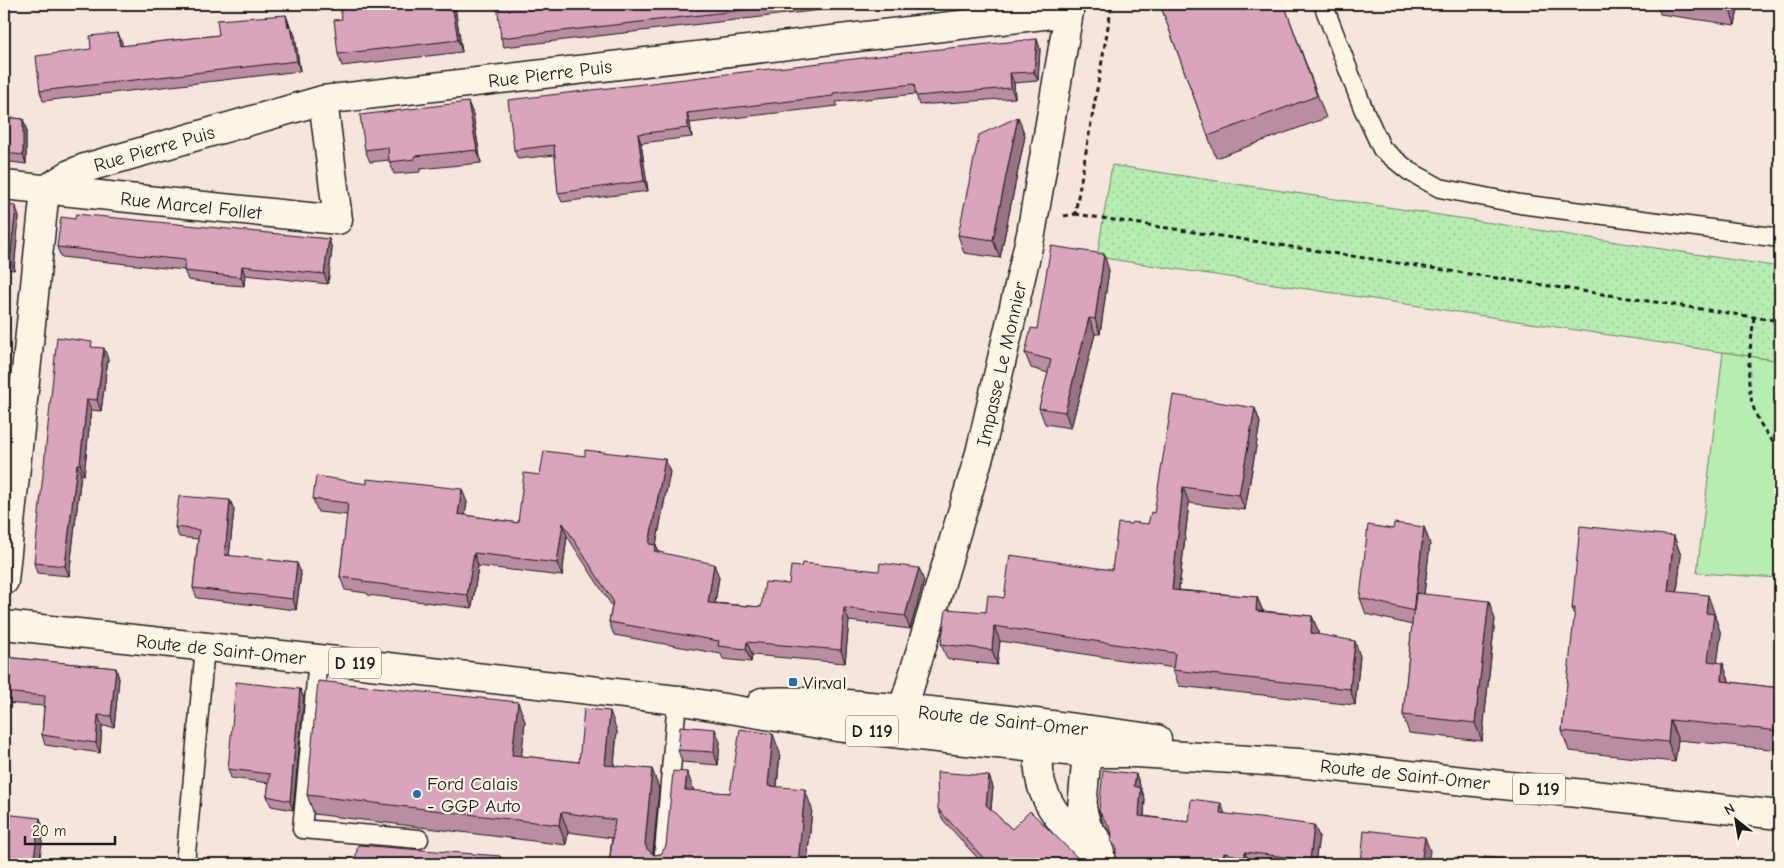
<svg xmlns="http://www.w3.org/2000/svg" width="1784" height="868" font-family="'Comic Neue',sans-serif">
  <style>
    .grass { fill: url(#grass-dots); stroke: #698466 }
    .park { fill: #b6edb0; stroke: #698466 }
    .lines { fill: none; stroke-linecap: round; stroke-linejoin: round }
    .service-casing { stroke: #1c1c1c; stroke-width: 21 }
    .minor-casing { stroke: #1c1c1c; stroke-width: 31 }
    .tertiary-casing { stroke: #1c1c1c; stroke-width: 31 }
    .primary-casing { stroke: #1c1c1c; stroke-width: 31 }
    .path { stroke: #1c1c1c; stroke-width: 3; stroke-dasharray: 5 4; stroke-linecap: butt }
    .service { stroke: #fcf5e5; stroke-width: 18 }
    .minor { stroke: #fcf5e5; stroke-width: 28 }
    .tertiary { stroke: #fcf5e5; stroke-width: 28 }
    .primary { stroke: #fcf5e5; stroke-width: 28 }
    .wall { fill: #bb8da2; stroke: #1c1c1c }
    .shaded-wall { fill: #987384; stroke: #1c1c1c }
    .building { fill: #d9a4bc; stroke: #1c1c1c }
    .poi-dot { fill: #1f6fb2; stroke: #fcf5e5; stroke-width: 2 }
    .labels { text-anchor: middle; stroke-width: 4.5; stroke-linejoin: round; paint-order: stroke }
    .shield { fill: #fcf5e5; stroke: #5f5d58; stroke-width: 1 }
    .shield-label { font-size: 18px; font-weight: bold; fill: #1c1c1c }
    .street-label { font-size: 19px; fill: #1c1c1c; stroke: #fcf5e5 }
    .poi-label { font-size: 19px; fill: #1c1c1c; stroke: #fcf5e5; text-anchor: start }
  </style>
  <defs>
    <pattern id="grass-dots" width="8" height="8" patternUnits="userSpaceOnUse" patternTransform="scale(1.25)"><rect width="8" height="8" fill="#b6edb0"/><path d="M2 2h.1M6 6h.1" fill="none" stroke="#9ccb97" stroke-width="1.8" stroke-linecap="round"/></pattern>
  </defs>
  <rect width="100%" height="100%" fill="#f5e5dd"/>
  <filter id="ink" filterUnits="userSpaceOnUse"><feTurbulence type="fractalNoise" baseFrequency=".02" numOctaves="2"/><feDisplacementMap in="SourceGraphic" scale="10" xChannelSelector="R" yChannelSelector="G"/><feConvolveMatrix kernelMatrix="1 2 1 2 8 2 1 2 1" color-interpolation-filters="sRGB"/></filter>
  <g filter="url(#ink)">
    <!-- grass -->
    <path class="grass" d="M1112,165L1780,267V361L1097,257Z"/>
    <!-- park -->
    <path class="park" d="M1723,352L1780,361V578L1697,573Z"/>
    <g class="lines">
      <defs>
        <path id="service" d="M1323,4L1363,108L1382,149L1409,171L1440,188L1520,204L1780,238
          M318,659L302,829L419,839
          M185,864L205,647
          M663,864L677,700"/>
        <path id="minor" d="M4,185L338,220L323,100
          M45,190L70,174L85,168L323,100L1069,12L1031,234L980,453L903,709
          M4,581L45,190"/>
        <path id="tertiary" d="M1043,725C1041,740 1038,756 1039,771C1042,810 1078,840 1105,864
          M1089,730L1082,808L1087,827L1101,846"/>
        <path id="primary" d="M4,625L318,659L677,700L837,727L956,740L1087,753H1136L1298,763L1780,815
          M762,702C808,700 854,705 899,708C986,716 1071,727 1157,739"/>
      </defs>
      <!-- service casing -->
      <use href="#service" class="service-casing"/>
      <!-- minor casing -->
      <use href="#minor" class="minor-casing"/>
      <!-- tertiary casing -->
      <use href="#tertiary" class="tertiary-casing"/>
      <!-- primary casing -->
      <use href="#primary" class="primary-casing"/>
      <!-- path -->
      <path class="path" d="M1075,214L1780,321
        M1064,216L1075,214L1112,4
        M1754,317C1748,369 1739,408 1780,449"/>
      <!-- service -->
      <use href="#service" class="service"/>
      <!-- minor -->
      <use href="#minor" class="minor"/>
      <!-- tertiary -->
      <use href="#tertiary" class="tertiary"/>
      <!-- primary -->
      <use href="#primary" class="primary"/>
    </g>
    <!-- wall -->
    <path class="wall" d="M499,4H837L838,8L504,47L501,38Z
      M1160,4H1284L1326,118L1216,158Z
      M1657,4H1739L1735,25L1660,14Z
      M455,7L462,52L342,66L338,54Z
      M286,15L290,26H291L295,36L300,71L43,101L40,91L91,49L118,33L122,46L175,40L219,35Z
      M1037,39L1040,49L1038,81L1014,83L1015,98L919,105L916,94L836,102L837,106L690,123L692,137L641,143L648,191L562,202L558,193L555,155L518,159L514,150Z
      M468,102L473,114L481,163L420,169V172L394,174L389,160L370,162L365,150Z
      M4,117L23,119L26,128V164L4,161Z
      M1018,117L1025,136L1000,258L964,253L958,235Z
      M4,203L5,205L19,217L14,270L4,269Z
      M75,219L329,239L332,249L328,284L245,275L244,286L216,284L188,280L184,270L61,257L57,247Z
      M1109,270L1100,334H1095L1071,428L1045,424L1039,408L1048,373L1031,368L1025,353L1037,329Z
      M93,347L108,359L101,411L91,410L84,475L81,474L69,576L37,573L34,563Z
      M1255,408L1260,423L1245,510L1189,503L1179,590L1257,597L1263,611L1312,616L1318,631V635L1360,656L1355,705L1179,686L1173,670L1174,668L1000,641L997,665L947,659L941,644L1004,598L1112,570L1131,524H1148L1154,513Z
      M670,472L656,545L659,552L719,577L715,603L761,607L789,584L924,581L910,629L849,621L845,663L752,655L751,662L723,659L721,654L614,635L609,622L612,606L567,536L562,576L478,566L472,608L368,595L367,593L345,590L340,577L347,515L318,512L313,499L467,502L465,515L518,523L540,475Z
      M230,500L234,510L229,556L297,563L301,574L296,610L197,598L193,588L198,539L179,537L175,527Z
      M1424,527L1430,544L1424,594L1495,619L1482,741L1409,733L1403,715L1412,625L1366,614L1360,598L1393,529Z
      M1674,536L1681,556L1677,592L1715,615V617L1721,634L1717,662L1730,682L1780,688V750L1678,740L1675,762L1569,751L1562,731L1575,616L1572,608Z
      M4,657L116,668L119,679L114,727L102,726L100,753L45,745L42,735L44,706L4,703Z
      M300,689L304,698L293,810L271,806L267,796L269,783L231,778L228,769Z
      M525,721L521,756L579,762L617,731L614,766L652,769L659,789L653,854L654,855L661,854L666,846L687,772L694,791L730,793L780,753L777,787L812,809L807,864H609L612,838L568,832L566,845L314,814L307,795Z
      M720,742L718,765L682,762L678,750Z
      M1136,774L1140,785L1139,788H1141L1145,799L1144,816L1189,822L1225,814L1319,836L1315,863L1320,864H1258L1249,863V864H1111L1113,863L1116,855L1111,841L1112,835L1103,823L1099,811Z
      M989,776L993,787L991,810L1012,829L1084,864H983L943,820L938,809Z"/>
    <!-- shaded-wall -->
    <path class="shaded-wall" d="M452,4H454L455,7L462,52L458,40Z
      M1728,4H1739L1735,25Z
      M286,15L289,25L291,36L288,27Z
      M291,26L295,36L300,71L297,61Z
      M118,33L122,42L123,56L120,46Z
      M1037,39L1040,49L1038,81L1034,72Z
      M1010,73L1014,83L1015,98L1011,88Z
      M468,102L473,114L481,163L477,150Z
      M687,113L690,123L692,137L688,128Z
      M1018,117L1025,136L1000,258L993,240Z
      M23,119L26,128V164L23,155Z
      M638,134L641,143L648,191L644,181Z
      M16,206L19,217L14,270L10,260Z
      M329,239L332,249L328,284L324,274Z
      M1104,254L1109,270L1100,334L1095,319Z
      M242,266L245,275L244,286L241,277Z
      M1089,318L1095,334L1071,428L1065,412Z
      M104,348L108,359L101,411L97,400Z
      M87,399L91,410L84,475L80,464Z
      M1255,408L1260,423L1245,510L1239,495Z
      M665,459L670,472L656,545L661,558L659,564L649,544Z
      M77,464L81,474L69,576L65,566Z
      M1183,487L1189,503L1177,605L1172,590Z
      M462,489L467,502L463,527L458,514Z
      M230,500L234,510L228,566L225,555Z
      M563,523L567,536L562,576L557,563Z
      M1424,527L1430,544L1420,627L1414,611Z
      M1674,536L1681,556L1675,610L1668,591Z
      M474,553L478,566L472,608L467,595Z
      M297,563L301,574L296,610L293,599Z
      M714,564L719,577L713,616L708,603Z
      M919,568L924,581L910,629L905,616Z
      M1708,595L1715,615V617L1721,634L1715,681L1708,661L1706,613Z
      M1257,597L1263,612L1256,611Z
      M1489,601L1495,619L1482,741L1475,723Z
      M844,608L849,621L845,663L841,650Z
      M1312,616L1318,631L1316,649L1311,633Z
      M994,626L1000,641L997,665L992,650Z
      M1355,641L1360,656L1355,705L1350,689Z
      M747,642L752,655L751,662L746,649Z
      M1723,663L1730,683L1722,681Z
      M116,668L119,679L114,727L111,716Z
      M300,689L304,698L293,810L290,801Z
      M518,702L525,721L520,774L512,755Z
      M610,711L617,731L612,785L605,765Z
      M98,715L102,726L100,753L96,743Z
      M1670,720L1678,740L1675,762L1668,742Z
      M715,729L720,742L718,765L714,752Z
      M773,734L780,753L775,805L768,786Z
      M652,769L659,789L652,863L647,849L645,844Z
      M687,772L694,791L685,790Z
      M1136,774L1140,785L1138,797L1134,786Z
      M989,776L993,787L990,817L986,805Z
      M1141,788L1145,799L1143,827L1139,816Z
      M805,789L812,809L807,864H798Z
      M1221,803L1225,814L1220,813Z
      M561,812L568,832L566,845L559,825Z
      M40,818L44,830L39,864H33Z
      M1314,825L1319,836L1315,864H1311L1310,860Z
      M1425,837L1430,851L1428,864H1421Z
      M1245,852L1249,863V864H1247L1244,857Z
      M1224,853L1228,864H1222Z
      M500,856L502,864H499Z"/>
    <!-- building -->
    <path class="building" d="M366,4H452L458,40L338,54L334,20L342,19L340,6Z
      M497,4H797L501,38Z
      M1160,4H1284L1317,96L1208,136Z
      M286,15L288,27L291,26L297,61L40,91L36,56L91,49L90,36L118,33L120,46L175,40L219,35L217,20Z
      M1037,39L1034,72L1010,73L1011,88L916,96L914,84L833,93V96L687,113L688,128L638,134L644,181L558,193L554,145L514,150L508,100L921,51Z
      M468,102L477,150L415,156V159L389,162L388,147L365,150L360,115Z
      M4,117L23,119V155L4,153Z
      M1018,117L993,240L958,235L979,135Z
      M4,205L16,206L10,260L4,259Z
      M76,214L329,239L324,274L242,266L241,277L212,274L184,271L185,260L57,247L61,217L75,219Z
      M1051,246L1104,254L1095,319L1089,318L1065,412L1039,408L1051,360L1025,353L1031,328L1037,329Z
      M57,337L92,342L91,347L104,348L97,400L87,399L80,464H77L65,566L34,563Z
      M1173,395L1255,408L1239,495L1183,487L1172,590L1257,597L1256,611L1312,616L1311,633L1355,641L1350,689L1173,670L1175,653L994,626L992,650L941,644L946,609L986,612L988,595L1004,598L1010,555L1112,570L1118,523L1131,524L1132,522L1148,524L1151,512L1154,513Z
      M585,450L665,459L649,544L656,545L654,551L714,564L708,603L761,607L765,582L789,584L791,566L801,567L802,563L879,571L880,563L919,568L905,616L844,608L841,650L747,642L746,649L718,646L719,641L609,622L613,601L563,523L557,563L474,553L467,595L363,582V580L340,577L348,503L313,499L316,476L367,484V479L462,489L458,514L518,523L524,473L540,475L544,451L585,456Z
      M179,496L230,500L225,555L297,563L293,599L193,588L199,530L175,527Z
      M1394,523L1424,527L1414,611L1360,598L1368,525L1393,529Z
      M1580,526L1674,536L1668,591L1708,595L1706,613L1714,614L1708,661L1723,663L1722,681L1780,688V731L1670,720L1668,742L1562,731L1575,608H1572Z
      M1415,593L1489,601L1475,723L1403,715Z
      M4,657L116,668L111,716L98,715L96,743L42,735L45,696L4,692Z
      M318,681L518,702L512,755L579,762L584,709L610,711L605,765L652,769L645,844L647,849L654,855L661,854L666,846L673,771L687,772L685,790L730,793L740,729L773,734L768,786L805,789L798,864H609L615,820L561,812L559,825L307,795Z
      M236,682L300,689L290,801L267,796L270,774L228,769Z
      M680,726L715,729L714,752L678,750Z
      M1103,770L1136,774L1134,786L1141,788L1139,816L1189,822L1191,799L1221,803L1220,813L1314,825L1310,860L1245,852L1244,857L1224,853L1222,864H1111L1113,863L1116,855V847L1111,841L1112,833L1109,826L1099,811Z
      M937,772L989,776L986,805L1012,829L1030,811L1084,864H989L938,809Z
      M4,814L40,818L33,864H4Z
      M1364,830L1425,837L1421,864H1361Z
      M358,845L500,856L499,864H331V857L355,860Z
      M1484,857L1534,862V864H1484Z
      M1307,862L1320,864H1307Z"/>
  </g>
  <!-- markers -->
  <g class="poi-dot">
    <rect x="788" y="677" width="10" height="10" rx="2.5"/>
    <circle cx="417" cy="794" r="5"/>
  </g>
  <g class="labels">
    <!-- shield labels -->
    <g class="shield">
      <rect x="329" y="647.5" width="52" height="31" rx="4"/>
      <rect x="846" y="715.5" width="52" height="31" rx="4"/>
      <rect x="1513" y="773.5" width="52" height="31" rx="4"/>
    </g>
    <g class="shield-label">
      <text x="355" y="669">D 119</text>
      <text x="872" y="737">D 119</text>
      <text x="1539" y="795">D 119</text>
    </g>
    <!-- street labels -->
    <g class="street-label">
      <text transform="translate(550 73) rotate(-7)" y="7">Rue Pierre Puis</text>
      <text transform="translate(154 148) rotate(-16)" y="7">Rue Pierre Puis</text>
      <text transform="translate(191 205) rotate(6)" y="7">Rue Marcel Follet</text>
      <text transform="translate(1001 364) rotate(-77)" y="7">Impasse Le Monnier</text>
      <text transform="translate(221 649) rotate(6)" y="7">Route de Saint-Omer</text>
      <text transform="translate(1003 720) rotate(6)" y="7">Route de Saint-Omer</text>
      <text transform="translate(1405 774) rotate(6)" y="7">Route de Saint-Omer</text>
    </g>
    <!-- poi labels -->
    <g class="poi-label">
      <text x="803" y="689">Virval</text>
      <text x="427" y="790">Ford Calais<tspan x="427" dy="22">- GGP Auto</tspan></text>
    </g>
  </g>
  <!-- margin -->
  <rect width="1784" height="868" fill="none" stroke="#fcf5e5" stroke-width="20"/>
  <rect x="10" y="10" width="1764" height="848" fill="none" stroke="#1c1c1c" stroke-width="2" filter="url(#ink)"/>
  <!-- north arrow -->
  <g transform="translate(1736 820) rotate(329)" stroke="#fcf5e5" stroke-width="4" paint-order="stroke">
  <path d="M0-4L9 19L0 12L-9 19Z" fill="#1c1c1c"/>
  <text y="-8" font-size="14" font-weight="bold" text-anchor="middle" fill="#1c1c1c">N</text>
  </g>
  <!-- scale -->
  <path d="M25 836v8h90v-8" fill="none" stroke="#1c1c1c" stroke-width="2.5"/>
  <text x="32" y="836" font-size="15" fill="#1c1c1c" stroke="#fcf5e5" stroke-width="4" paint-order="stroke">20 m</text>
</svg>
